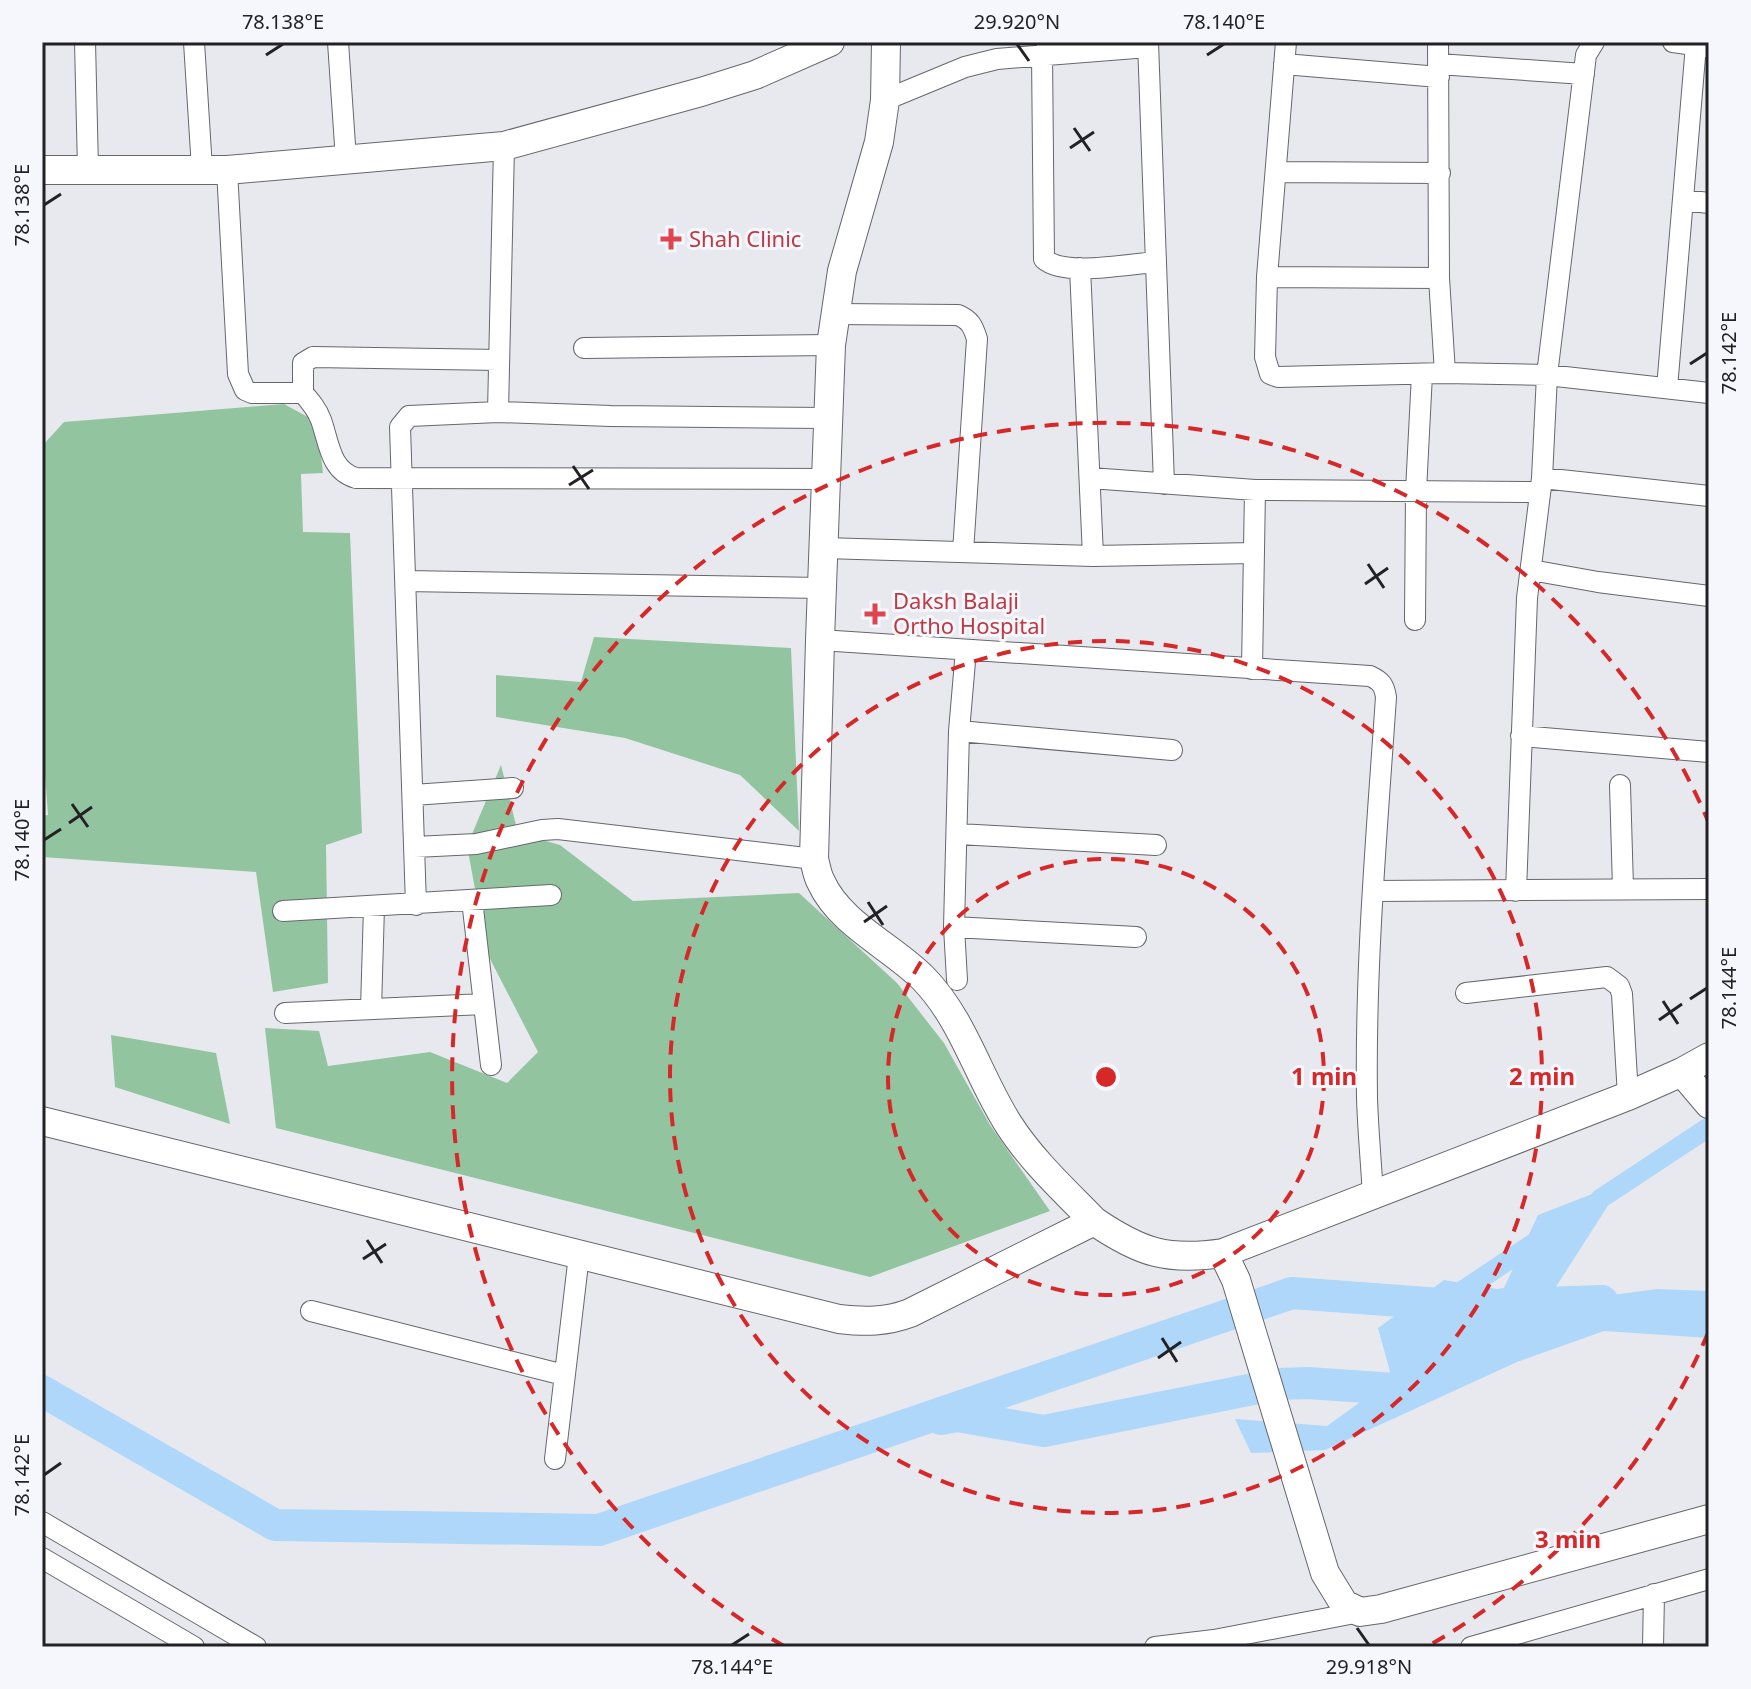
<svg xmlns="http://www.w3.org/2000/svg" width="1751" height="1689" font-family="'Noto Sans',sans-serif">
  <style>
    .green { fill: #93c4a0 }
    .water { fill: #afd7fa }
    .lines { fill: none; stroke-linecap: round; stroke-linejoin: round }
    .canal { stroke: #afd7fa; stroke-width: 20 }
    .river { stroke: #afd7fa; stroke-width: 32 }
    .street-casing { stroke: #66676c; stroke-width: 22 }
    .secondary-casing { stroke: #66676c; stroke-width: 30 }
    .street { stroke: #fff; stroke-width: 20 }
    .secondary { stroke: #fff; stroke-width: 28 }
    .ticks { fill: none; stroke: #222224; stroke-width: 3 }
    .ring { fill: none; stroke: #d62828; stroke-width: 4; stroke-dasharray: 14 10 }
    .health-dot { fill: #e0444e; stroke: #f6f6fd; stroke-width: 3 }
    .labels { text-anchor: middle; stroke-width: 6; stroke-linejoin: round; paint-order: stroke }
    .health-label { font-size: 22px; fill: #be3a42; stroke: #f6f6fd; text-anchor: start }
    .centre { fill: #d62828; stroke: #f6f6fd; stroke-width: 4 }
    .ring-label { font-size: 24px; text-anchor: middle; font-weight: bold; fill: #d62828; stroke: #f6f6fd; stroke-width: 6; stroke-linejoin: round; paint-order: stroke }
    .neatline { fill: none; stroke: #222224; stroke-width: 3 }
    .ticks-label { font-size: 20px; text-anchor: middle; fill: #222224 }
  </style>
  <rect width="100%" height="100%" fill="#e8e9ef"/>
  <!-- green -->
  <path class="green" d="M284,404L317,422L323,473L301,474L303,532L350,533L362,833L326,845L328,983L273,992L256,872L42,857V816L48,815L42,733V446L64,422Z
    M594,637L791,648L799,831L740,775L625,738L496,717V675L581,682Z
    M501,765L518,833L560,845L633,901L799,893L897,983L944,1043L990,1125L1050,1211L870,1277L276,1128L265,1028L319,1031L328,1066L430,1052L507,1083L538,1052L487,953L467,846Z
    M111,1035L216,1053L230,1124L115,1087Z"/>
  <!-- water -->
  <path class="water" d="M1623,1182L1545,1304L1657,1289L1709,1291V1338L1604,1331L1517,1362L1325,1450L1251,1453L1235,1419L1327,1426L1392,1379L1378,1328L1444,1280L1503,1290L1538,1215Z"/>
  <g class="lines">
    <!-- canal -->
    <path class="canal" d="M1600,1199L1709,1127
      M1450,1299L1543,1237"/>
    <!-- river -->
    <path class="river" d="M1504,1304L1602,1301
      M42,1391L275,1525L599,1530L1292,1293L1454,1305
      M941,1419L957,1416L1044,1431L1278,1384L1308,1383L1395,1389L1418,1370"/>
    <defs>
      <path id="street" d="M85,42L88,169
        M194,42L202,169
        M338,42L346,160
        M1148,42L1164,484
        M1286,42L1267,277L1265,357L1270,374L1278,377L1445,373L1547,375L1709,393
        M1438,42L1439,278L1445,373
        M1673,42L1709,47
        M1042,54L1044,259C1064,277 1129,264 1156,262
        M1284,64L1439,77
        M1438,64L1584,74
        M885,100L965,67L997,59L1148,47
        M227,170L238,374L245,390L252,393H303V363L313,357L499,360
        M1276,172L1440,173
        M1683,200L1709,203
        M1080,268L1093,556
        M1267,277L1439,278
        M835,314L958,315C970,320 973,326 977,339L963,552
        M584,348L831,345
        M1667,388L1696,45
        M303,393C310,401 317,409 321,420C329,442 330,471 356,478L826,479
        M498,412L611,416L830,418
        M1090,478L1255,490L1540,492
        M1542,478L1709,496
        M824,548L1093,556L1254,553
        M1531,570L1598,582L1709,596
        M406,581L822,588
        M1415,620L1416,491L1422,374
        M820,640L1370,676C1381,681 1384,685 1386,697C1377,830 1365,964 1367,1098C1368,1130 1371,1162 1373,1195
        M1252,669L1255,490
        M959,731L1172,750
        M1521,736L1709,752
        M1620,785L1623,888
        M413,795L513,788
        M958,834L1156,845
        M415,847L476,844L542,830L558,829L814,859
        M1373,891L1709,889
        M1516,891L1527,598L1542,478L1547,375L1586,55L1594,42
        M472,900L491,1065
        M416,905L400,427L409,416L498,412L504,146
        M283,911L551,895
        M954,927L1136,937
        M957,980L954,927L959,731L966,650
        M1466,993L1607,977L1619,986L1622,994L1628,1096
        M371,1009L374,907
        M285,1013L484,1004
        M311,1311L564,1375
        M555,1459L579,1255
        M42,1522L256,1647
        M42,1558L194,1647
        M1155,1647L1214,1640L1360,1612
        M1471,1647L1709,1579
        M1653,1647L1654,1594"/>
      <path id="secondary" d="M886,42L885,100L879,142L842,271L831,345L820,640L814,859C816,866 817,875 821,882C840,924 891,946 923,978C964,1020 978,1077 1009,1125C1032,1161 1065,1191 1094,1221
        M42,170H227L504,146L701,92L755,75L830,42
        M1682,1072L1709,1057
        M42,1121L839,1319C865,1322 886,1322 910,1313L1094,1221C1141,1253 1167,1261 1223,1253L1628,1096L1682,1072L1709,1104
        M1223,1253L1236,1280L1325,1573L1344,1604L1360,1612L1381,1609L1709,1519"/>
    </defs>
    <!-- street casing -->
    <use href="#street" class="street-casing"/>
    <!-- secondary casing -->
    <use href="#secondary" class="secondary-casing"/>
    <!-- street -->
    <use href="#street" class="street"/>
    <!-- secondary -->
    <use href="#secondary" class="secondary"/>
  </g>
  <!-- ticks -->
  <path class="ticks" d="M1017,44L1029,61M266,55L283,44M1207,55L1224,44M1074,128L1090,151M1070,148L1094,132M44,205L61,194M1690,364L1707,353M573,466L589,489M569,485L593,470M1368,564L1384,588M1365,584L1388,568M72,804L88,827M69,823L92,807M44,840L61,829M868,902L883,925M864,922L887,906M1690,999L1707,988M1663,1001L1678,1024M1659,1020L1682,1004M367,1240L382,1263M363,1259L386,1244M1162,1338L1177,1362M1158,1358L1181,1342M44,1475L61,1463M1357,1628L1369,1645M732,1645L749,1634"/>
  <!-- distance rings -->
  <g class="ring">
    <circle cx="1106" cy="1077" r="218"/>
    <circle cx="1106" cy="1077" r="436"/>
    <path d="M1708 1333A654 654 0 0 1 1428 1646M784 1646A654 654 0 1 1 1708 821"/>
  </g>
  <!-- markers -->
  <g class="health-dot">
    <path d="M667 227h8v8h8v8h-8v8h-8v-8h-8v-8h8z"/>
    <path d="M871 602h8v8h8v8h-8v8h-8v-8h-8v-8h8z"/>
  </g>
  <g class="labels">
    <!-- health labels -->
    <g class="health-label">
      <text x="689" y="247">Shah Clinic</text>
      <text x="893" y="609">Daksh Balaji<tspan x="893" dy="25">Ortho Hospital</tspan></text>
    </g>
  </g>
  <circle cx="1106" cy="1077" r="12" class="centre"/>
  <g class="ring-label">
    <text x="1324" y="1085">1 min</text>
    <text x="1542" y="1085">2 min</text>
    <text x="1568" y="1548">3 min</text>
  </g>
  <!-- border -->
  <rect width="1751" height="1689" fill="none" stroke="#f6f6fd" stroke-width="88"/>
  <rect x="44" y="44" width="1663" height="1601" class="neatline"/>
  <g class="ticks-label">
    <text x="283" y="29">78.138°E</text>
    <text x="1017" y="29">29.920°N</text>
    <text x="1224" y="29">78.140°E</text>
    <text transform="translate(22 205) rotate(-90)" y="7">78.138°E</text>
    <text transform="translate(1729 353) rotate(-90)" y="7">78.142°E</text>
    <text transform="translate(22 840) rotate(-90)" y="7">78.140°E</text>
    <text transform="translate(1729 988) rotate(-90)" y="7">78.144°E</text>
    <text transform="translate(22 1475) rotate(-90)" y="7">78.142°E</text>
    <text x="732" y="1674">78.144°E</text>
    <text x="1369" y="1674">29.918°N</text>
  </g>
</svg>
